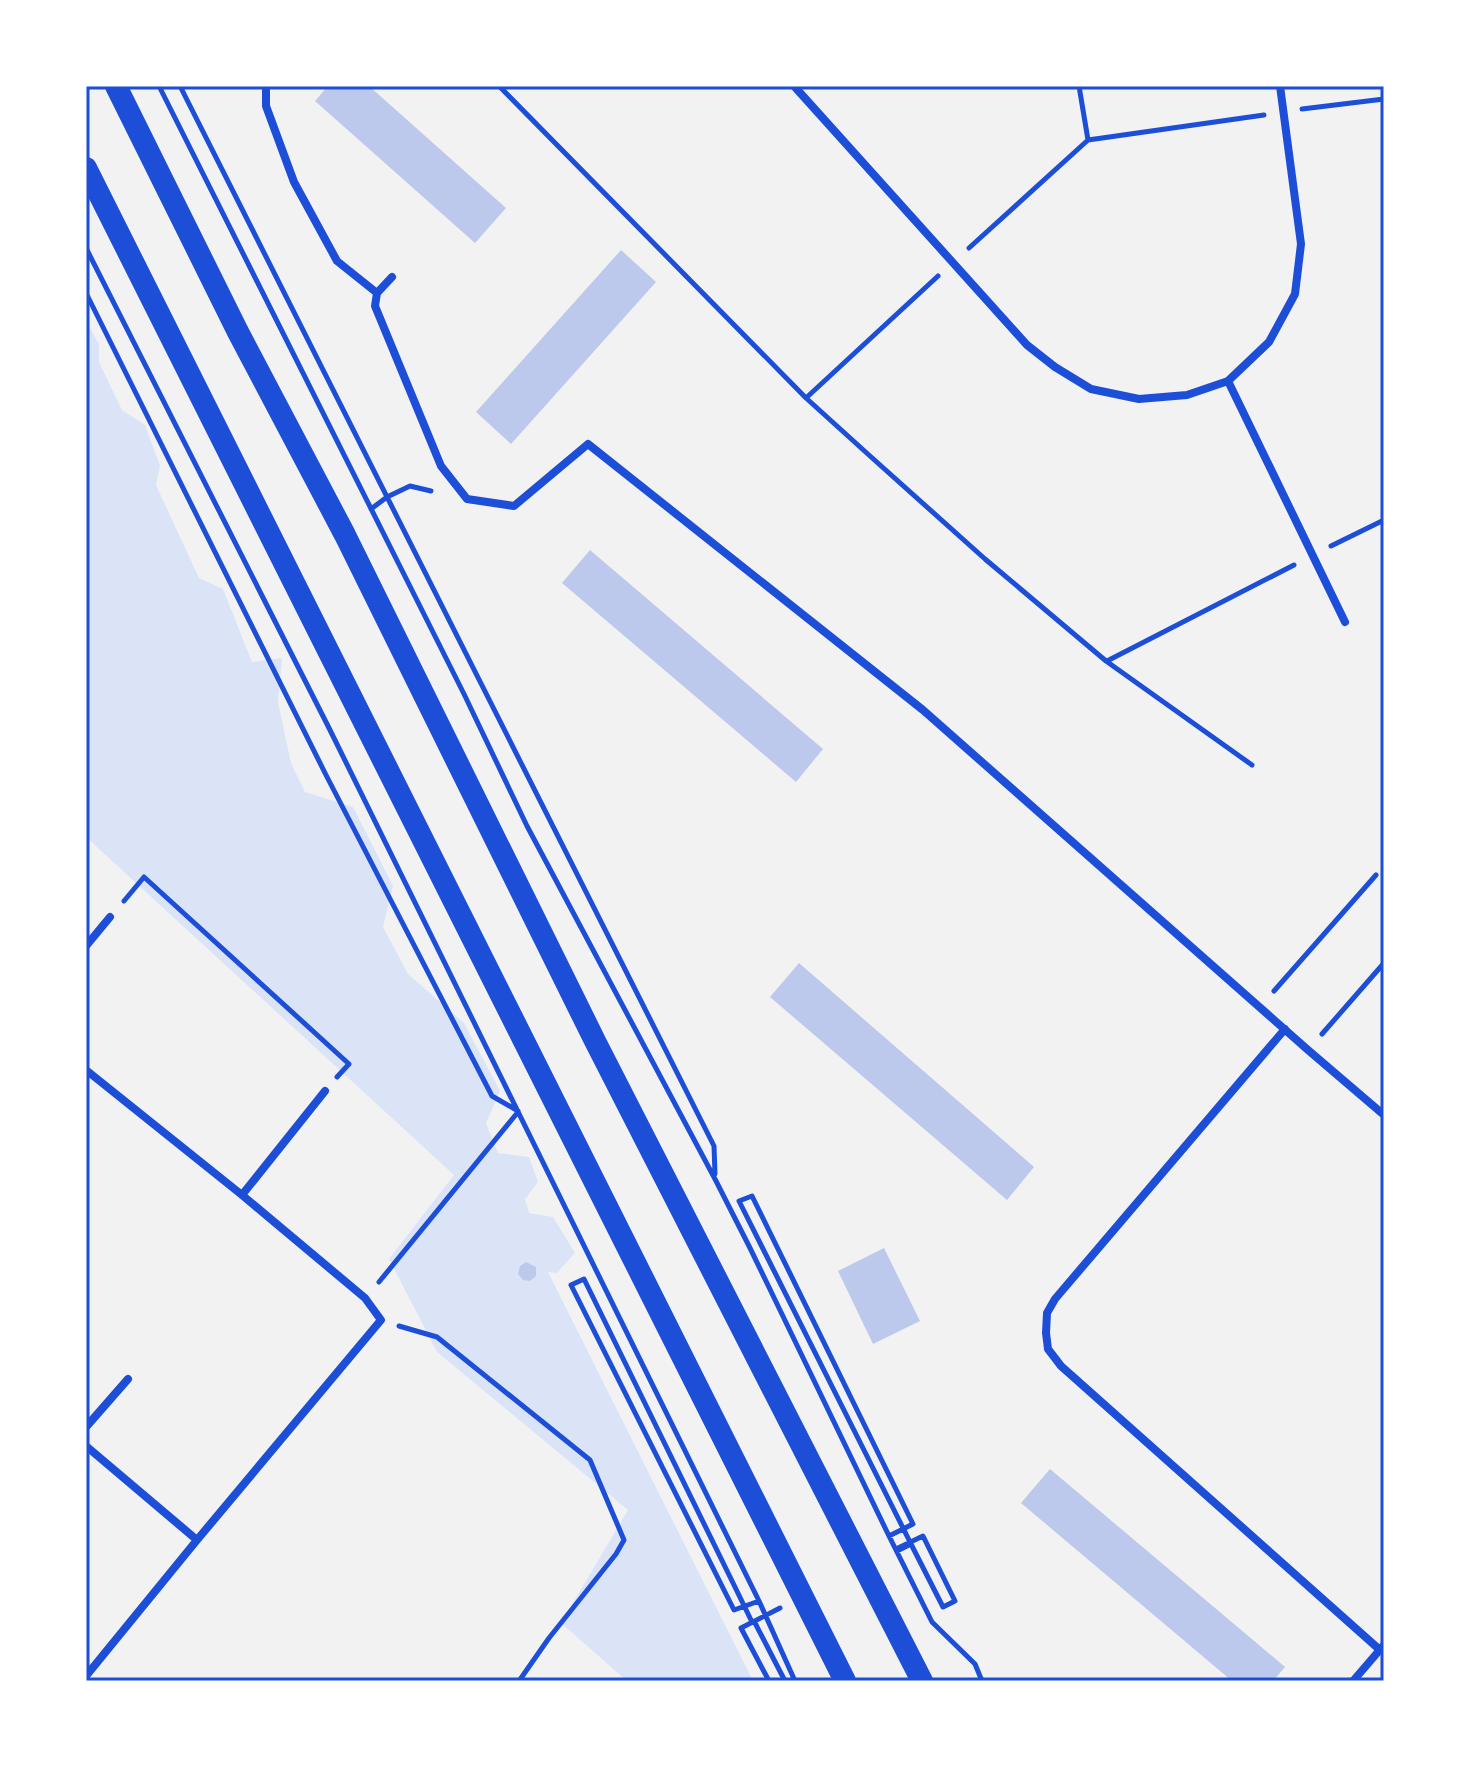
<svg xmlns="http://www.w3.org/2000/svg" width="1470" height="1767" font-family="'Exo 2',sans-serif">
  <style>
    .green { fill: #dbe4f7 }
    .building { fill: #bdc9ec }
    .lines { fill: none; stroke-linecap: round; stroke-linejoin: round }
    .path { stroke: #1d4ed8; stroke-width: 5 }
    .minor { stroke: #1d4ed8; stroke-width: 8 }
    .trunk { stroke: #1d4ed8; stroke-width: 22 }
    .neatline { fill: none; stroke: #1d4ed8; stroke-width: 3 }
  </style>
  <rect width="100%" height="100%" fill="#f2f2f2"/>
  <!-- green -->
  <path class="green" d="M86,321L99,344V362L122,410L145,425L160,466L156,485L199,578L223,589L252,662L282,658L278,702L291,763L305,792L353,807L393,886L383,927L408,974L464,1023L500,1091L486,1123L498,1153L529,1157L538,1182L525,1199L529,1213L553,1217L575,1253L557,1273L548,1272L753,1681H627L561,1623L628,1510L437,1352L389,1259L454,1175L86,837Z"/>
  <!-- building -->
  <path class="building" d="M328,86H369L506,208L475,243L315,101Z
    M621,250L656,282L511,444L476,412Z
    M590,550L823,749L796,782L562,583Z
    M799,963L1034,1167L1007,1200L770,997Z
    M884,1248L920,1321L873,1344L838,1271Z
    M526,1262L536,1267V1276L530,1281L523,1280L518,1274L520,1266Z
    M1050,1469L1285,1667L1273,1681H1232L1021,1503Z"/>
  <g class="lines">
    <!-- path -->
    <path class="path" d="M159,86L464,694L527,826L715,1179L750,1248L889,1536L932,1622L975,1664L982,1681
      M180,86L714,1146L715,1174
      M499,86L806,398L870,456L985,559L1106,661L1252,765
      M1079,86L1088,140
      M1302,109L1384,99
      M86,248L329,728L759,1601L795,1681
      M969,248L1088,140L1264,115
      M86,293L326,775L492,1096L518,1111
      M806,398L938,276
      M371,509L387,497L410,486L431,491
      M1331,546L1384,520
      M1107,661L1294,565
      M124,901L144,877L349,1064L337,1077
      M1274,991L1376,875
      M1322,1034L1384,963
      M379,1282L518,1112
      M399,1326L437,1337L590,1460L624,1540L616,1554L549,1638L519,1681
      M889,1536L913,1524L752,1196L739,1201L893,1508L910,1542
      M896,1549L923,1536L955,1601L943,1607L911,1544L897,1551
      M754,1621L785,1681
      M752,1622L751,1620L734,1585L584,1279L571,1285L734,1610L759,1601
      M769,1681L741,1628L780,1608"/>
    <!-- minor -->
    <path class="minor" d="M266,86V106L294,182L337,261L377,293
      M794,86L1027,345L1055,367L1091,389L1139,399L1187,395L1228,381L1269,342L1295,294L1301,244L1280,86
      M392,277L377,293L375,306L441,466L467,499L514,506L588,444L923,710L1308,1050L1384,1115
      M1228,381L1345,622
      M86,946L110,917
      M1285,1029L1055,1299L1047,1313L1046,1333L1048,1349L1061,1366L1380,1650
      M86,1070L242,1195L365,1298L381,1320L197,1540L86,1676
      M242,1195L325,1091
      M86,1427L128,1379
      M86,1446L197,1540
      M1353,1681L1384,1645"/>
    <!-- trunk -->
    <path class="trunk" d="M116,86L238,332L345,535L595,1041L922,1681
      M86,168L845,1681"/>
  </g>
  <!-- border -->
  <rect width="1470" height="1767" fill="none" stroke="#ffffff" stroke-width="176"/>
  <rect x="88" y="88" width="1294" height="1591" class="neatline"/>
</svg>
